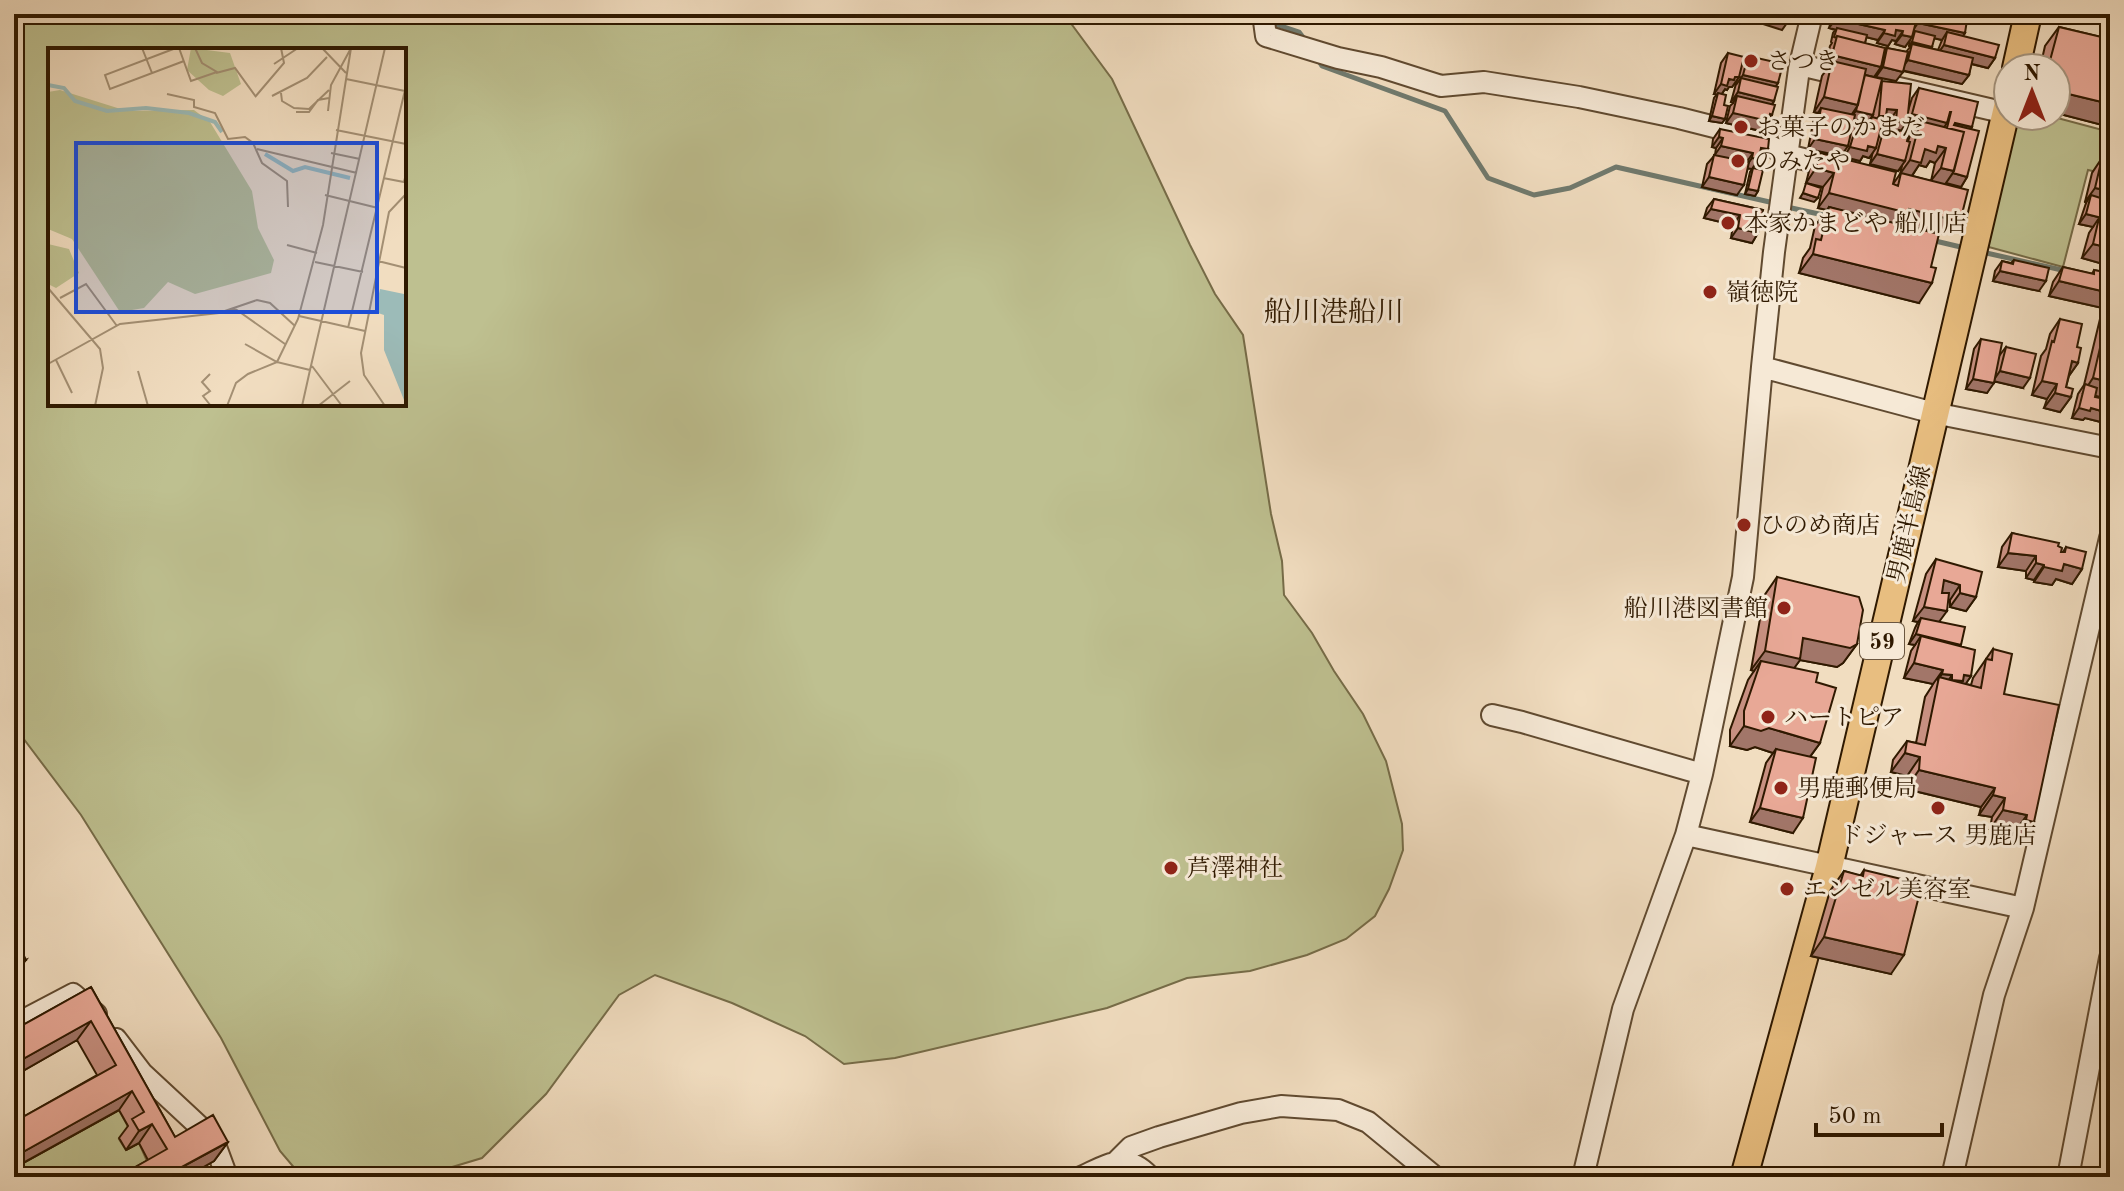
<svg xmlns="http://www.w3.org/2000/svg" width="2124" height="1191" font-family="'Old Standard TT','Noto Serif JP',serif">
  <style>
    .green { fill: #bec090; stroke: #766c48; stroke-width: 2; fill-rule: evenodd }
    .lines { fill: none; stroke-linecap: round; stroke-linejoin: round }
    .stream { stroke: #707a6e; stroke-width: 5 }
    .minor-casing { stroke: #604a30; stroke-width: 24 }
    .major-casing { stroke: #2f1900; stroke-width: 30 }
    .minor { stroke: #f6e9d6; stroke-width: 20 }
    .major { stroke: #e8be80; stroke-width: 26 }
    .wall { fill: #c89081; stroke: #2f1900; stroke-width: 2; fill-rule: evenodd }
    .shaded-wall { fill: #a27669; stroke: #2f1900; stroke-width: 2 }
    .building { fill: #e8a896; stroke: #2f1900; stroke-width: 2 }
    .poi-dot { fill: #8f2418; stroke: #f6e9d6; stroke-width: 3 }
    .labels { text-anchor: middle; stroke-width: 6; stroke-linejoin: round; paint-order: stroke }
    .shield { fill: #f6e9d6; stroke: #6b5740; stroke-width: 2 }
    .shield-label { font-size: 22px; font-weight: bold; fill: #2f1900 }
    .poi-label { font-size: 24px; fill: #2f1900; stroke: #f6e9d6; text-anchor: start }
    .street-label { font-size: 24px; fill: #2f1900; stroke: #f6e9d6 }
    .quarter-label { font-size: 28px; fill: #2f1900; stroke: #f6e9d6 }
    .inset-river { fill: none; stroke: #9cbbb8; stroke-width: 4 }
    .inset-road { fill: none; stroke: #a38f73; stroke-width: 2 }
    .view { fill: #1d4ed8; fill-opacity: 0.15; stroke: #1d4ed8; stroke-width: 4 }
    .inset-edge { fill: none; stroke: #2f1900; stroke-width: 4 }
  </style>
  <rect width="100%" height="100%" fill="#f1ddc0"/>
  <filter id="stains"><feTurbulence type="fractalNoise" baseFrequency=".0025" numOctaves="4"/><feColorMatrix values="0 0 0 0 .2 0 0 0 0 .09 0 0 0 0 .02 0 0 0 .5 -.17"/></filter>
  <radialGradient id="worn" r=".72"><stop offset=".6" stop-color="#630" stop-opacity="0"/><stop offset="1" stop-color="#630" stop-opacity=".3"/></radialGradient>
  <!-- green -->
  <path class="green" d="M14,14H1064L1112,79L1190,245L1215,294L1243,335L1271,514L1282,561L1284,595L1312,633L1334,671L1363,714L1386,761L1402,824L1403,850L1389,889L1375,916L1346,939L1307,955L1250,971L1187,978L1107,1008L895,1058L844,1064L805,1036L732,1003L655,975L619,995L546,1094L482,1158L419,1177H302L280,1151L221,1038L81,815L14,726ZM50,50H404V404H50Z
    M2014,116H2050L2110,132V175L2088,170L2063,267L1985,246Z
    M119,1110L131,1132L119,1139L126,1150L139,1143L151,1170L138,1177H14V1168Z"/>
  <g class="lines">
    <!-- stream -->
    <path class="stream" d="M1245,14L1260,19
      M1269,22L1299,32L1305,40
      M1317,58L1322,66L1445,111L1488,178L1534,195L1570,188L1616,167L1774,203
      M1787,207L1828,216
      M1931,240L1965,248
      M1982,252L2066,271"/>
    <defs>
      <path id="minor" d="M1263,14L1266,36L1269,37L1338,58L1381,67L1441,86L1484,82L1579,97L1679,118L1754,137L1787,155L1840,168
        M1800,65L1851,77
        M1886,85L2006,113
        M1762,367L1934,413L2110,448
        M1492,715L1522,722L1702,774
        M1686,835L2023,908
        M14,1025L73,994L96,1014
        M116,1039L142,1073L213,1139L227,1177
        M1116,1162L1131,1147L1159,1137L1241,1113L1281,1106L1338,1110L1368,1122L1435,1177
        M1081,1177C1108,1165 1126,1151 1150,1177
        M1583,1177L1623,1009L1686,835L1702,774L1743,577L1762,367L1774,252L1799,69L1812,14
        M1952,1177L1994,995L2023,908L2110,538
        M2068,1177L2110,958"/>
      <path id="major" d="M2016,68L2028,14
        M1744,1177L1829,867L2008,103"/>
    </defs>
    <!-- minor casing -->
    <use href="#minor" class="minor-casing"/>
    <!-- major casing -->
    <use href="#major" class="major-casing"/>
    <!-- minor -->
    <use href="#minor" class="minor"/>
    <!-- major -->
    <use href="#major" class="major"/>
  </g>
  <!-- wall -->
  <path class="wall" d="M1833,14H1918L1917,15L1918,14H1937L1965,33L1963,36L1995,58L1988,68L1971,64L1969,75L1962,84L1903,71L1896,81L1876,77L1877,72L1874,77L1908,111L1912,98L1919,88L1971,129L1967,177L1961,187L1946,182L1945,184L1951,229L1947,228L1943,234L1900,224L1919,303L1799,273L1803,258L1810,248L1815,226L1827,210L1818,208L1823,187L1806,183L1810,167L1820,153L1893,184L1900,174L1902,166L1898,171L1870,164L1873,151L1869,158L1863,156L1860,161L1844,157L1845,150L1841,156L1808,149L1814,118L1818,113L1814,112L1822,76L1829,66L1825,65L1830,46L1832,43L1831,42L1833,33L1835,30L1829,28ZM1866,37L1878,40L1877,43L1888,46L1892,40L1896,41L1895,44L1905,47L1910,39L1909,46L1910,47L1906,52L1887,48L1884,52L1865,43ZM1934,38L1942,40L1938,50L1931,49ZM1884,119L1890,120L1889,131L1898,132L1896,135L1883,132L1878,138ZM1906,124L1916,127L1910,136L1908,141H1907L1901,131ZM1930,161L1935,163L1931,181L1912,176L1919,165L1926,167Z
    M2110,15V127L2056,113V68H2040L2045,46L2059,27L2101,37L2104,23Z
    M1728,53L1742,64L1748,56L1778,83L1776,86L1774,101L1772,105V115L1761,131L1726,123L1730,106L1733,103L1731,102L1737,80L1732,87H1729L1727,90L1725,89L1722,94L1725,119L1722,123L1709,121L1714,98L1717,94H1714L1721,63Z
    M1720,129L1761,159H1759L1752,169L1748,168L1737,195L1702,187L1707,164L1715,155L1716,148L1712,147L1713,139Z
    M2102,158L2110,160V266L2082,258L2089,233L2093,227L2079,224L2086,203L2085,202L2092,173Z
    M1753,168L1758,191L1755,196L1745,194L1750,172Z
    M1714,199L1763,210L1758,233L1752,243L1731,238L1733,225L1704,218L1707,208Z
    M2014,260L2039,291L1993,281L1995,271L2002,261L2011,263Z
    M2063,267L2092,274L2094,270L2110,273L2109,399L2095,396L2108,413L2101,422L2085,418L2083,420L2072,418L2078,394L2084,385L2100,319L2107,309L2049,296L2053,282Z
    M2060,319L2077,347L2078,363L2069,376L2066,387L2071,397L2060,412L2044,408L2047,399L2032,395L2041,356L2046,349L2050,334Z
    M1981,339L1999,356L2006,347L2023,388L1994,381L1987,393L1966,389L1974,349Z
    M2012,533L2058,546L2061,552H2063L2066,547L2082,569L2072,584L2056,579L2052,585L2034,582V580L2026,578V571L1998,567L2002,547Z
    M1936,559L1976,597L1966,611L1950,607V600H1948L1939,622L1960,646L1971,676L1965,684L1971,685L1973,678L1993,649L2034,822L2020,841L2013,840V834L1990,829L1992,817L1979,815L1981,807L1906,789L1907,776L1891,772L1893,760L1907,741L1916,743L1925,697L1932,686L1933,684L1904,678L1911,651L1915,645L1909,644L1915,628L1918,622L1913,621L1926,574Z
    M1777,577L1857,644L1843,663L1837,667L1800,660L1794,668L1816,682L1820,743L1810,757L1793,833L1750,822L1766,763L1773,753L1755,747L1747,750L1730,746V730L1748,680L1754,671L1751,670L1764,596Z
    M1864,870L1891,974L1811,956L1830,891L1844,871L1860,876Z
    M91,987L175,1137L228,1142L214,1161L186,1177H125L130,1170L148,1160L139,1143L126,1150L119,1138L128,1126L119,1110L14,1168V1122L97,1075L77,1040L14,1076V1030Z"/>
  <!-- shaded-wall -->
  <path class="shaded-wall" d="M1743,14H1770L1789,20L1782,30L1741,17Z
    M1888,14H1908L1905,18Z
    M1836,19L1885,30L1878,40L1829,28Z
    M1918,23L1965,33L1958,43L1947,32L1942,40L1911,33Z
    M2110,26V39L2100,40Z
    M1896,30L1903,31L1896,41L1892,40L1888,46L1877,43L1884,33Z
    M1902,35L1912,37L1905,47L1895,44Z
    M1912,42L1932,47L1929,51L1912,44L1910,47L1909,46Z
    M1944,45L1995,58L1988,68L1937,55Z
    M1832,55L1881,67L1874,77L1831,67L1832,61L1829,66L1825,65Z
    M1908,60L1969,75L1962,84L1901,70Z
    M1883,67L1903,72L1896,81L1876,77Z
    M1743,75L1778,83L1771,93L1741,78L1736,85Z
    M1735,77H1739L1732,87H1729L1727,90L1725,89L1721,95L1714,94L1721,84Z
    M2056,91L2110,104V127L2056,113Z
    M1738,92L1774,101L1767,111L1737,96L1733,103L1731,102Z
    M1824,97L1858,105L1848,120L1821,108L1818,113L1814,112Z
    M1887,109L1897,110L1890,120L1884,119L1879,126H1872L1879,116Z
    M1856,111L1873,115L1866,125L1858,120L1856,122L1849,120Z
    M1951,112L1944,122L1947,123L1940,133L1920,121L1916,127L1906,124L1900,132L1889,131L1896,121L1906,122L1912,114Z
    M1733,113L1770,114L1772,115L1761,131L1726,123Z
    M1712,116L1725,119L1722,123L1709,121Z
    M1955,123L1972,127L1966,137L1955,146Z
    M1719,137L1723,138L1716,148L1712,147Z
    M1815,139L1848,146L1841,156L1808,149Z
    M1721,146L1753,153L1746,163L1714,156Z
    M1868,146L1876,148L1869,158L1863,156L1860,161L1844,157L1850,147Z
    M1938,146L1946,148L1935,163L1930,161L1926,167L1919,165L1911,177L1900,174L1910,160L1925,149Z
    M1761,148L1768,149L1761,159L1754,158Z
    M1877,154L1905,161L1898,171L1870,164Z
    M1752,158L1759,159L1752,169L1745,168Z
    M1816,168L1834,173L1823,187L1806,183Z
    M1941,168L1954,171L1944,186L1930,182Z
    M1953,173L1967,177L1961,187L1946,183Z
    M1709,177L1744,185L1737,195L1702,187Z
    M2095,188L2110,191V208L2091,195L2086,203L2085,202Z
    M1748,189L1758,191L1755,196L1745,194Z
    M1803,193L1818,198L1814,202L1800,198Z
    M1829,193L1909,209L1962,214L1951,229L1947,228L1943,234L1901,224L1898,228L1829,207L1827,210L1818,208Z
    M1711,209L1740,215L1733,225L1704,218Z
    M2086,214L2110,220L2099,218L2093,227L2079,224Z
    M1738,228L1758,233L1752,243L1731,238Z
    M2093,244L2110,248V266L2082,258Z
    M1813,254L1932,283L1919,303L1799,273Z
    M2000,271L2046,281L2039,291L1993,281Z
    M2059,281L2110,293V305L2107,309L2049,296Z
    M2072,361L2078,363L2068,377Z
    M2000,371L2030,378L2023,388L1993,381Z
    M2093,378L2110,382V397L2109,399L2083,393Z
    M1973,379L1994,383L1987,393L1966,389Z
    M2042,381L2057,384L2047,399L2032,395Z
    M2055,393L2071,397L2060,412L2044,408Z
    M2079,408H2091L2108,413L2101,422L2085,418L2083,420L2072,418Z
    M2008,553L2036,556L2026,571L1998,567Z
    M2036,563L2044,565L2034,580L2026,578Z
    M2064,564L2082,569L2072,584L2056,579L2052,585L2034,582L2044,567Z
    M1944,580L1960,585L1950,600L1934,595Z
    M1960,593L1976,597L1966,611L1950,607Z
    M1924,607L1947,611L1936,626L1921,618L1918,622L1913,621Z
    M1916,634L1961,645L1921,636L1915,645L1909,644Z
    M1803,638L1857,644L1843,663L1837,667L1800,660L1787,678L1761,661L1754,671L1751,670L1765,651Z
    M1914,663L1943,670L1933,684L1904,678Z
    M1942,674L1952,675L1942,690L1938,680Z
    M1964,675L1971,676L1961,691L1952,680Z
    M1744,726L1769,728L1820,743L1806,762L1776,749L1773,753L1755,747L1747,750L1730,746Z
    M1905,753L1920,757L1907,776L1891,772Z
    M1919,770L1995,788L1981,807L1906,789Z
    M1993,795L2005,798L1992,817L1979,815Z
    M1760,808L1803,818L1793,833L1750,822Z
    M2003,810L2027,815L2013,834L1990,829Z
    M2026,820L2034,822L2020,841L2013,840Z
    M1824,937L1904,955L1891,974L1811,956Z
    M26,960L19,969L14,972V965Z
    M91,1021L77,1040L14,1076V1064Z
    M132,1091L119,1110L14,1168V1157Z
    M152,1124L139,1143L126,1150L139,1131Z
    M228,1142L214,1161L186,1177H174L180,1168Z"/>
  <!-- building -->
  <path class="building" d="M1770,14H1791L1789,20Z
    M1837,14H1900L1899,20L1907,22L1909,14H1918L1912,37L1902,35L1903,31L1896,30L1895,36L1884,33L1885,30L1836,19Z
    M1920,14H1937L1967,20L1965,33L1918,23Z
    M2059,27L2110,39V104L2056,91V68H2048Z
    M1837,28L1867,35L1865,43L1837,36L1836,38L1834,37Z
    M1915,31L1935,36L1932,47L1912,42Z
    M1947,32L1999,45L1995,58L1944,45Z
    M1837,36L1885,48L1881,67L1832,55Z
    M1912,44L1973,58L1969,75L1908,60Z
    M1887,48L1908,52L1903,72L1883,67Z
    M1728,53L1744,57L1739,77H1735L1734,80L1729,79L1727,86L1721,84Z
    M1748,56L1783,64L1778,83L1743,75Z
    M1832,61L1866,69L1858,105L1824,97Z
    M1865,75L1882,79L1873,115L1856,111Z
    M1741,78L1778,87L1774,101L1738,92Z
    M1882,81L1911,84L1907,123L1896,121L1897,110L1887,109L1886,116H1879Z
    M1919,88L1978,102L1972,127L1955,123L1954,125L1979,131L1967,177L1953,173L1964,132L1947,128L1951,112H1950L1947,123L1912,114Z
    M1718,93L1726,95L1724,105L1728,106L1725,119L1712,116Z
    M1737,96L1775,105L1772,115L1770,114L1768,121L1733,113Z
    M1821,108L1855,115L1848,146L1815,139Z
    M1872,117L1883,120L1876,148L1868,146L1867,151L1850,147L1858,120L1870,123Z
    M1920,121L1964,132L1954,171L1941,168L1946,148L1938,146L1936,153L1925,149L1921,163L1910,160Z
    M1720,129L1769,139L1768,149L1761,148L1759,159L1752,158L1753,153L1721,146L1723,138L1719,137Z
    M1899,130L1909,133L1907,141L1910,142L1905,161L1877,154L1883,132L1898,135Z
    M1820,153L1896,172L1893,184L1898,186L1901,173L1968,190L1962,214L1955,212L1953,220L1909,209L1908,213L1829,193L1834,173L1816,168Z
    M1714,155L1749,162L1744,185L1709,177Z
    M2102,158L2110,160V191L2095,188Z
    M1753,168L1763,170L1758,191L1748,189Z
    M1806,183L1821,188L1818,198L1803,193Z
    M2091,195L2110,201V220L2086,214Z
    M1714,199L1763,210L1758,233L1738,228L1740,215L1711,209Z
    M1829,207L1939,234L1931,267L1936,268L1932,283L1813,254L1816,239L1821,240Z
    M2099,218L2110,221V248L2093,244Z
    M2014,260L2049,268L2046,281L2000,271L2002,261L2013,264Z
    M2063,267L2094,274V270L2110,273V293L2059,281Z
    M2110,305V382L2093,378Z
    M2060,319L2082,324L2077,347L2081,348L2078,363L2072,361L2066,387L2073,389L2071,397L2055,393L2057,384L2042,381L2052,341L2054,342Z
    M1981,339L2002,343L1994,383L1973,379Z
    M2006,347L2036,354L2030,378L2000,371Z
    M2085,384L2097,388L2095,397L2110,400L2108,413L2091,408L2090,411L2079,408Z
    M2012,533L2059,543L2058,546L2062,548L2061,552H2065L2066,547L2086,552L2082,569L2064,564L2062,571L2044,567V565L2036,563V556L2008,553Z
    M1936,559L1982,572L1976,597L1960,593V585L1944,580L1942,593H1949L1947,611L1924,607Z
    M1777,577L1859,597L1863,610L1857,644L1850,648L1803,638L1800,659L1765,651Z
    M1921,618L1965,627L1961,645L1916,634Z
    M1921,636L1975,650L1971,676L1964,675L1963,681L1952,680V675L1942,674L1943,670L1914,663Z
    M1993,649L2012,654L2004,694L2059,705L2034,822L2026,820L2027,815L2003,810L2005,798L1993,795L1995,788L1919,770L1920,757L1905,753L1907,741L1925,745L1939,677L1981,688L1986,659L1992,660Z
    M1761,661L1818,673L1816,682L1836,688L1820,743L1769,728L1761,731L1744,726V711Z
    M1776,749L1816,758L1803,818L1760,808Z
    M1864,870L1922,884L1904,955L1824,937L1844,871L1863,876Z
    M15,938L26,960L14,965V939Z
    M91,987L175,1137L213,1115L228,1142L180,1168L185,1177H134L130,1170L167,1149L152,1124L139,1131L132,1119L144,1112L132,1091L14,1157V1122L116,1065L91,1021L14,1064V1030Z"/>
  <!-- markers -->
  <g class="poi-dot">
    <circle cx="1751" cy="61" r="8"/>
    <circle cx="1741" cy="127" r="8"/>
    <circle cx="1738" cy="161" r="8"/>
    <circle cx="1728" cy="223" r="8"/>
    <circle cx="1710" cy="292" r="8"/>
    <circle cx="1744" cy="525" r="8"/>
    <circle cx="1784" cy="608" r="8"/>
    <circle cx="1768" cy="717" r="8"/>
    <circle cx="1781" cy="788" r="8"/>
    <circle cx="1938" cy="808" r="8"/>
    <circle cx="1171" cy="868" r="8"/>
    <circle cx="1787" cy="889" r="8"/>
  </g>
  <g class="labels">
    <!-- shield labels -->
    <rect class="shield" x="1860" y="623" width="44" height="36" rx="6"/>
    <g class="shield-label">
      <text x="1882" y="649">59</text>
    </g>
    <!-- poi labels -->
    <g class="poi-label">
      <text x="1767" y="69">さつき</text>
      <text x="1757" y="135">お菓子のかまだ</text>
      <text x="1754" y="169">のみたや</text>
      <text x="1744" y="231">本家かまどや 船川店</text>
      <text x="1726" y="300">嶺徳院</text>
      <text x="1760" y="533">ひのめ商店</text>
      <text x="1768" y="616" text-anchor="end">船川港図書館</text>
      <text x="1784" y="725">ハートピア</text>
      <text x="1797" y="796">男鹿郵便局</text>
      <text x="1938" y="843" text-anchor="middle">ドジャース 男鹿店</text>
      <text x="1187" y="876">芦澤神社</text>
      <text x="1803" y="897">エンゼル美容室</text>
    </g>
    <!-- street labels -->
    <g class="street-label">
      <text transform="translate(1909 524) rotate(-77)" y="8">男鹿半島線</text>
    </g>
    <!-- quarter labels -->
    <g class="quarter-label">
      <text x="1334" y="321">船川港船川</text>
    </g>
  </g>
  <!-- overview -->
  <g transform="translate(48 48)">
    <rect width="358" height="358" fill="#f1ddc0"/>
    <path d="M143,0L182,5L193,36L175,48L161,42L139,22ZM12,42L79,63L146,62L162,74L204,143L210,180L226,212L223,225L147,246L120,234L96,260L72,264L24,191L0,181V44ZM0,196L21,201L31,225L8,240L0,236Z" fill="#bec090"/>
    <path d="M332,241L356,246L358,357L336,302V267L327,264Z" fill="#9cbbb8"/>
    <path class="inset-river" d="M0,37L16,40L27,53L59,63L98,60L141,65L167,74L174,84M217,106L245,123L257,119L302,130"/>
    <path class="inset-road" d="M94,0L104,25M128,0L57,27L62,41L136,13M131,0L143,33L169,24L154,15L147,0M274,0L298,25M226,16L250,0M168,25L187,20L208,49M298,31L357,43M233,45L234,53L246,60L261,61L281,42M119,46L146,52V59L167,65L180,91L197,89L205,95L214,115L239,133L240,159M224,48L259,30L279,9M207,49L236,15L233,0M280,63L283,37L302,2M248,64H261L270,52L281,50M288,82L358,96M209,101L309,125M283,105L312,111M335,130L356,134L358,126M277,147L330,160M239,197L269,205M330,213L358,220M267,214L315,224M0,240L52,301L55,320L47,358M12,250L38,236L69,278M186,260L237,296M251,268L317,283M300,280L358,38M197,296L229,314L250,271L275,177L303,0M8,312L24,345M0,316L72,276L171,265L209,252L222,255L247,278M264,318L294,358M90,323L100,358M162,326L154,334L162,343L155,348L163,358M179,358L188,335L200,326L229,314L262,322L337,0M254,358L262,322M270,358L302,333M337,358L316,327L313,305L341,164L358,146"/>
    <path class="view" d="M28,95H329V264H28Z"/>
    <rect width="358" height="358" class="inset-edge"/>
  </g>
  <!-- margin -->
  <rect width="2124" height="1191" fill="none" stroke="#f1ddc0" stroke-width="48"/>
  <rect x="16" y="16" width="2092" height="1159" fill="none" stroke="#2f1900" stroke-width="4"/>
  <rect x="24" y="24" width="2076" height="1143" fill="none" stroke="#2f1900" stroke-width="2"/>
  <!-- north arrow -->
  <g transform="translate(2032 92)"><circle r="38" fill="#f6e9d6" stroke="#a69680" stroke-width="2"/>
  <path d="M0-6L14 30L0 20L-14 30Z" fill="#8f2418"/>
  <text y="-12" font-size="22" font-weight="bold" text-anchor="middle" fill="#2f1900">N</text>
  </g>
  <!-- scale -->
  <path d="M1816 1123v12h126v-12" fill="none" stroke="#2f1900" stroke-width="4"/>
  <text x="1828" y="1123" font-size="24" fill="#2f1900" stroke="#f6e9d6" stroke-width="6" paint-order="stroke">50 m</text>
  <rect width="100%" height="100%" filter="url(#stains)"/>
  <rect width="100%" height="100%" fill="url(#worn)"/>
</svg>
